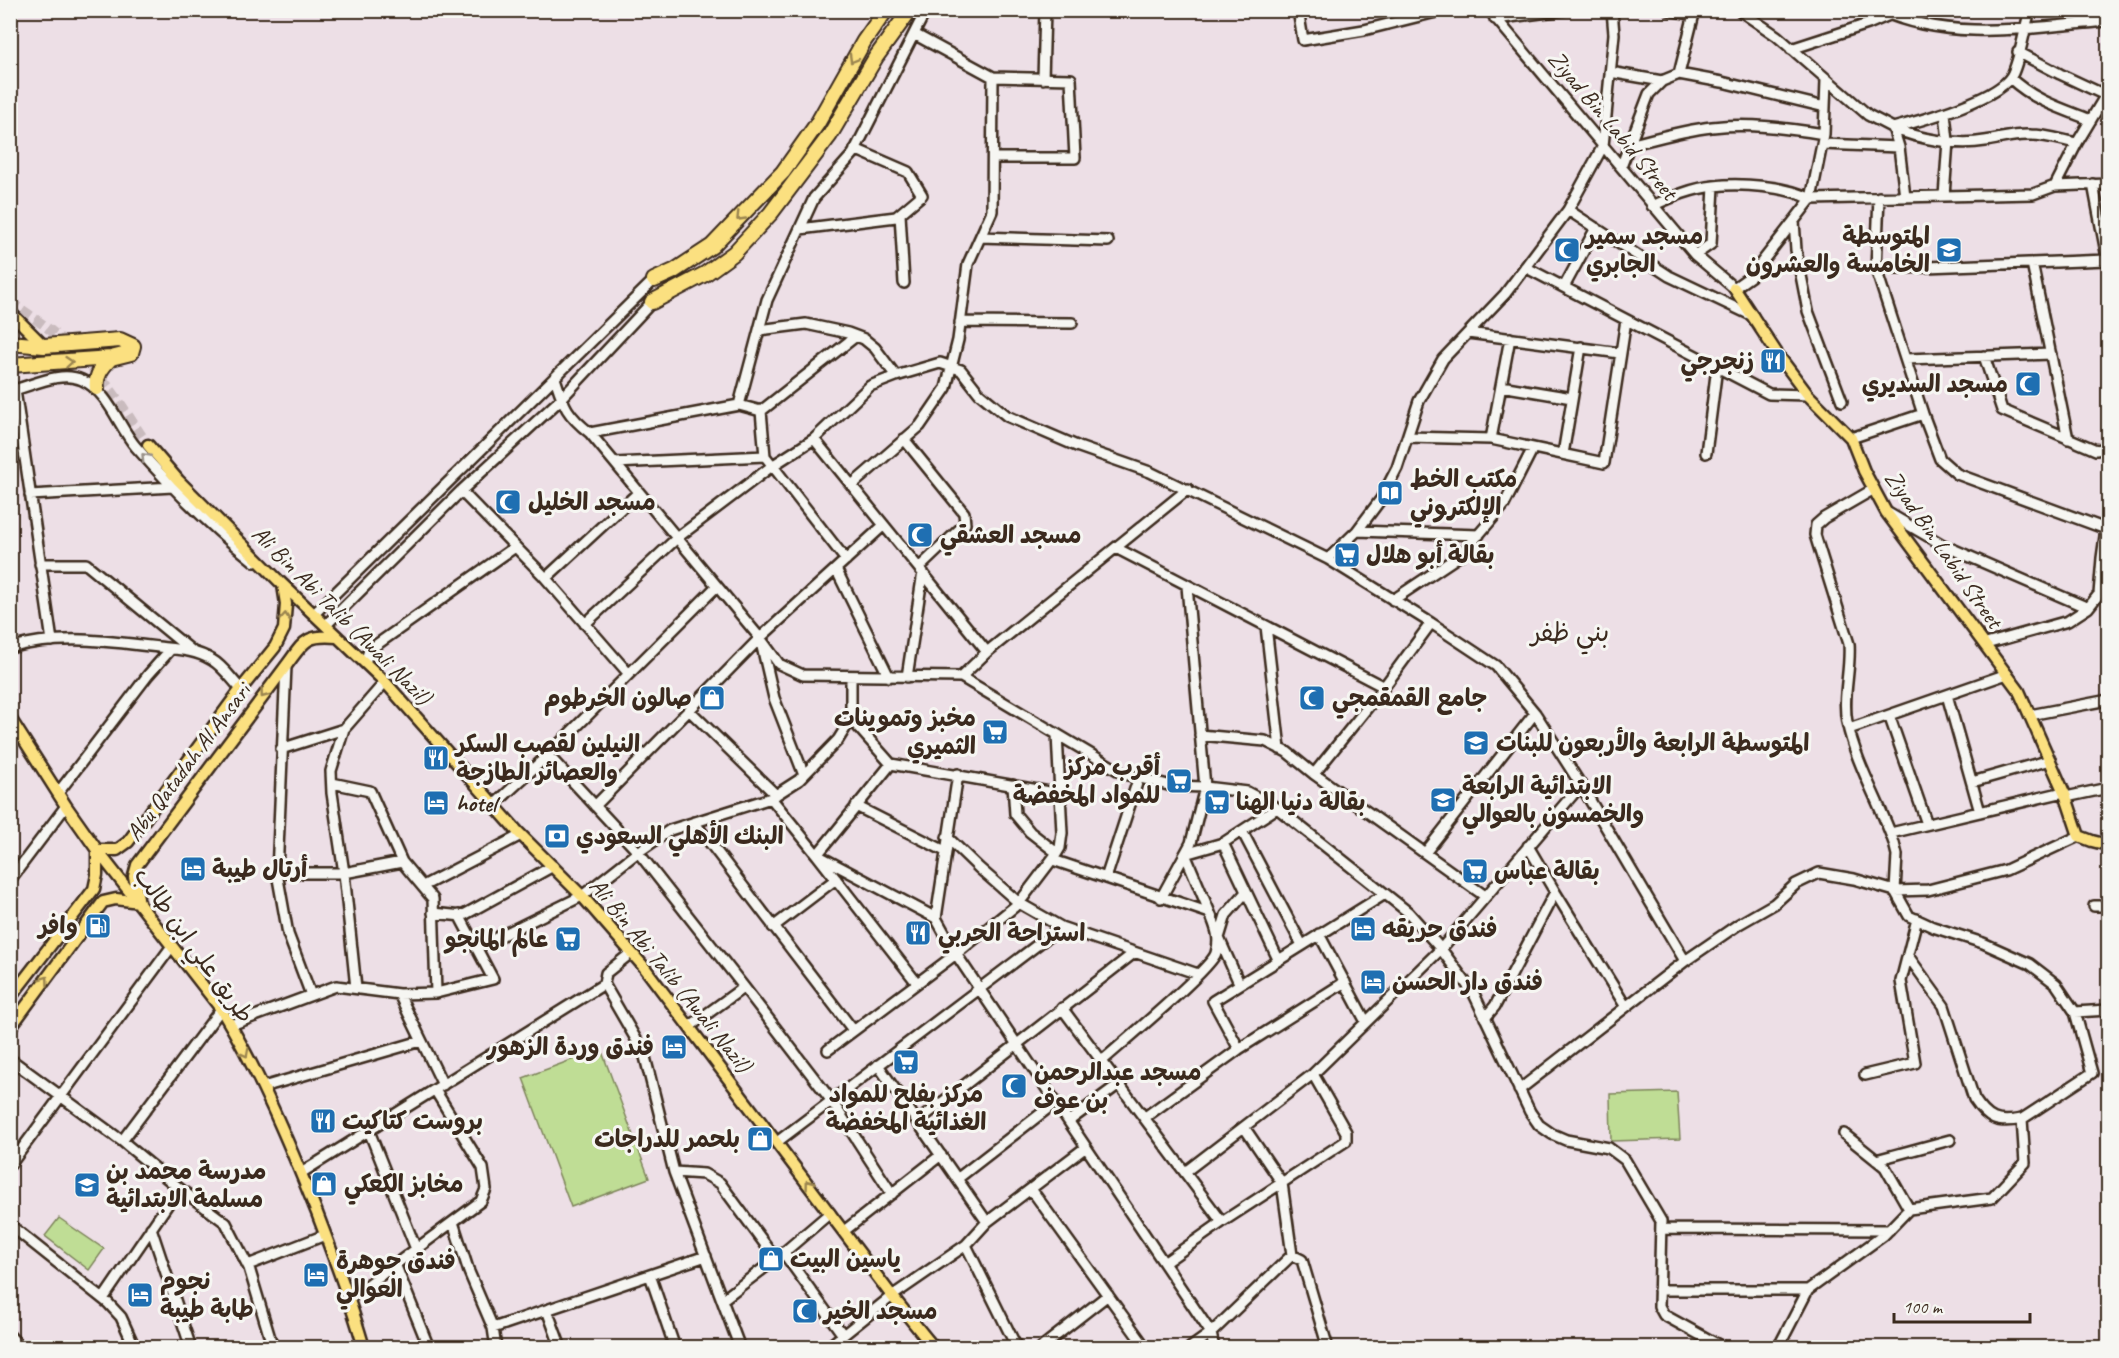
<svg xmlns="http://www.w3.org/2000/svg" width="2119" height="1358" font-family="Caveat,'Playpen Sans Arabic',sans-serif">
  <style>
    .green { fill: #bfdd95; stroke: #7d845a; stroke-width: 1.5 }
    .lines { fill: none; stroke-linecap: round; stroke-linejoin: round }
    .major-tunnel { stroke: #c9bbbe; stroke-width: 10; stroke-dasharray: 10 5; stroke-linecap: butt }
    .minor-casing { stroke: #3b2a1e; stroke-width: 14 }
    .major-casing { stroke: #3b2a1e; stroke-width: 15 }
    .highway-casing { stroke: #3b2a1e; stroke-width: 18 }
    .minor { stroke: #f6f6f2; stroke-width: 9 }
    .major { stroke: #fbe080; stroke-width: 10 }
    .highway { stroke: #fbe080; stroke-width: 14 }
    .oneway { stroke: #9b854f }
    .oneway2 { stroke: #989088 }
    .labels { text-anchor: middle; stroke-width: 6; stroke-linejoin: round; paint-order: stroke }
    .street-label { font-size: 24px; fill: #3b2a1e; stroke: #f6f6f2 }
    .poi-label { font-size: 24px; font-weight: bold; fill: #3b2a1e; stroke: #f6f6f2; text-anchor: start }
    .neighbourhood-label { font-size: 26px; fill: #3b2a1e; stroke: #f6f6f2 }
  </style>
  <rect width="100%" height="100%" fill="#eddfe6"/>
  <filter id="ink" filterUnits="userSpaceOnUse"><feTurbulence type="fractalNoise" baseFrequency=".0167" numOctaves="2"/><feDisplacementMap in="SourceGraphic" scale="12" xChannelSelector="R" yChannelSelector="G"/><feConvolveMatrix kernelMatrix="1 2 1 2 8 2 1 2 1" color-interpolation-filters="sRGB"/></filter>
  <g filter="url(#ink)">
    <!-- green -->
    <path class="green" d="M601,1049L649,1178L571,1207L523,1078Z
      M1677,1092L1680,1139L1611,1141L1610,1094Z
      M59,1218L104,1249L89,1270L45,1236Z"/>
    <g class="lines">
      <!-- major-tunnel -->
      <path class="major-tunnel" d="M10,302C45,324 76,349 103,380C120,400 133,424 148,445"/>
      <defs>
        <path id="minor" d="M1298,10L1303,40L1364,30L1444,10
          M1489,10L1695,255L1734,288L1751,276L1811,199L2033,194L2055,186L2077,143L2104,98L2108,86
          M1497,10L1495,19L1564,10
          M1669,10L1694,15
          M1739,10L1777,36L1868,115L1893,128L1899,147L1905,197
          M1879,10C1952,43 2032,27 2108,21
          M914,34L993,77L1071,79L1075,158H993
          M1791,49L1868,24L1889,15
          M2018,52L2060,74L2105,95
          M1610,72L1662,81
          M1679,74L1695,10
          M2010,78C2035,101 2060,108 2091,120
          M1043,79L1045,10
          M1893,128C1919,121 2002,99 2013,73C2021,54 2024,31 2030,10
          M1893,128C1918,139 1957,146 1985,141C2001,139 2013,134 2031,135C2046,135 2062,140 2077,143
          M1822,144L1899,147
          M1630,145C1657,138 1684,130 1712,127C1750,123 1787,128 1824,134
          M1621,167L1649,94L1662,81L1679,74L1722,82L1825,107
          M2093,184L2108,263
          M2055,186L2108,184
          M1944,196L1948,141L1945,113
          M1879,197L1876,269L1923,414L1940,459L1957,474L2106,529
          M1652,206C1672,197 1693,188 1714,186C1740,183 1788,186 1811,199L1824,134L1826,80
          M1568,210L1669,276L1753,316
          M900,214L904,283
          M1794,221L1796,250L1808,311L1842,401
          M800,229L896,217L922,195L908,172L855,149
          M981,237L1108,241
          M1695,255L1711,244L1714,186
          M2032,263L2068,439
          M1525,267L1769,394L1808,395
          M1876,269L2107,260
          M1564,287L1596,228
          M960,322L1072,323
          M1468,333L1620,353
          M1984,356L2002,410L2096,450L2108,448
          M1906,359L2051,354
          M896,376L940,363L961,370L979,393L1007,416L1079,447L1150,472L1328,559L1431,623L1496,666L1535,713L1581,785L1685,961
          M555,378C564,406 566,414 590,433L760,638L774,698L804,775
          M1501,386L1572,398
          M15,390L52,641
          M10,391C32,386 60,370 82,380C109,392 118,426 136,447C172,488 212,528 255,562
          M739,405L767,300L814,198L853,154L925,12L929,10
          M590,433L739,405L761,411
          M1407,437L1491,439L1604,463L1626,320
          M1851,438L1923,414
          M814,439L987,652
          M904,439L964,513L965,524L919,568
          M1491,439L1510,338
          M1706,453L1717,367
          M1563,454L1581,347
          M615,463L765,456
          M852,485L920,426L946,388L958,340L968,264L992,211L993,77
          M461,491L542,574L629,674
          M30,495L173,487
          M1888,513L1943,545L2088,608
          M1357,531L1479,535
          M1116,548L1384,687
          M1328,559L1357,531L1381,499L1397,468L1419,401L1443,359L1505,294L1568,210L1603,146L1614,34L1612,10
          M846,560L765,456L761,411L856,336
          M40,564H86L192,651
          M836,569L889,677
          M546,578L639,492
          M1393,600L1462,554L1504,505L1533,448
          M314,614L654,280
          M585,624L677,538L772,466L814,439L870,386L896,376L875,348L864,339L848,333L806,324L759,330
          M326,625L461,491L562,398L652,302
          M1266,626L1280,749
          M760,638L779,664L803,675L961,677L987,652L1188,489
          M1986,644L2068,621L2088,608L2099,594L2102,558L2106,529L2108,527
          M10,648C58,634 110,641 158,647C176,649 196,650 212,660C223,666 232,680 241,689
          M365,663L369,650L515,547
          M286,666L277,873L288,934L311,995
          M907,677L923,572
          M961,677L1124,774L1172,786L1205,787L1247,792L1277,808L1408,912L1441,949L1474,994L1530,1112L1539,1125L1552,1134L1566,1140L1609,1148L1625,1160L1661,1221L1659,1306L1664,1315L1724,1348
          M1947,695L1980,812
          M689,710L776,795
          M1889,715L1927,824
          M2030,715L2108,700
          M851,719L891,764L1061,794
          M344,729L331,771L332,793L344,873L356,988
          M1849,729L2007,674
          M1200,735L1265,741L1287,752L1314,774L1485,896
          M281,749L344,729L385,682
          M548,755L638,852L744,987L831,1100L892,1194
          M891,764L817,855L917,983
          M1314,774L1384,687L1431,623
          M1972,782L2050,760
          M332,783L370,791L402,862
          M1013,785L1015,814L1030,832L1057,853
          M58,793L148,675L171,649
          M2066,797L2108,788
          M771,798L817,855L936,918L956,954L1211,1333L1214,1348
          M494,805L548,755L717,586
          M595,806L760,638L884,525
          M856,806L945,851
          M694,822L853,1030
          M1242,831L1302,945
          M1891,833L2064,792
          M947,837L979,868L1019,903L1061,927L1198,974
          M1223,843L1278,959
          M1425,853L1535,713
          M1053,860L1210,913C1215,926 1221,937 1216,953C1211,969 1121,1044 1102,1061
          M277,873H344L402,862L433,899L436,993
          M1106,878L1139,777
          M10,880L66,806
          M423,886L521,835
          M1555,892L1626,1007
          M1161,898L1191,843L1205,787L1187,586
          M2094,906H2108
          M433,913L462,916L553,866
          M1210,913L1185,854L1223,843L1277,808
          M936,918L958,774
          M773,927L836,879
          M1319,934L1366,1022
          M476,948L582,896L634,855L670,830L771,798L799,780L838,740L851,719V677
          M1908,956L1944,1006L1974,1099C1988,1120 1997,1124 2022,1119
          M1239,983L1219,938L1226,915L1246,892
          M604,984L644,1053L674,1172L740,1348
          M399,994L436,993L493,979L459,915
          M1062,1008L1222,1222L1164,1263
          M2075,1012L2108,1010
          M1485,1018L1495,1006L1555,892L1528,846
          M231,1025L336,986L399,994L443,1085
          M689,1027L744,987
          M1239,1049L1213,1001L1385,894
          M828,1050L956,954L1019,903L1057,853L1060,848L1062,833L1057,734
          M10,1059L122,1141L179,1188L226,1223L249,1268L273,1348
          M878,1065L987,1222
          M1865,1075L1915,1063L1901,981L1917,919
          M263,1087L421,1041
          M1519,1090L1685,961L1739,924L1774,904L1796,884L1819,873L1854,879L1895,891L1928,890L2006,870L2079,836
          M1144,1118L1239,1049L1345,982
          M1069,1121L1119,1084
          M917,1122L1134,953
          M1244,1127L1282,1183L1292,1255
          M369,1131L416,1249
          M1844,1134L1885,1167L1909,1209
          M122,1141L221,1009
          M777,1142L1061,927
          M1876,1160L1950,1140
          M10,1165L172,946
          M674,1172L704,1174L720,1183L776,1259
          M1185,1172L1313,1074L1441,949L1581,785
          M301,1173L604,984L606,973L631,953
          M957,1179L1056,1102
          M1031,1189L1146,1348
          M453,1222L469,1272L493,1328L496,1348
          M1222,1222L1346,1141V1132L1313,1074
          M10,1225L108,1303L121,1317L135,1348
          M151,1228L191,1348
          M1661,1229L1889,1230
          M844,1231L941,1155
          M966,1245L1017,1348
          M783,1252L843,1335
          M395,1264L429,1348
          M248,1265L325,1235
          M650,1275L675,1348
          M1659,1290H1808
          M350,1298L481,1201L486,1189L483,1168L435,1090
          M103,1299L179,1188
          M722,1300L776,1259L830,1213
          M547,1310L561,1348
          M493,1328L706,1256
          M10,1336L21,1348
          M1048,1342L1108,1295
          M827,1348L892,1296L966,1245L987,1222L1086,1147
          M920,1348L929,1341
          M1041,1348L1048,1342L1053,1348
          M1190,1348L1211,1333L1292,1255L1302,1260L1328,1348
          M1778,1348L1808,1290L1884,1235L1909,1209L1992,1198L2025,1163L2022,1119L2092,1073L2075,1012L2056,984L2030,964L1983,943L1933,927L1909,916L1895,891L1897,855L1894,843C1880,803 1856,764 1847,722C1842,697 1851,670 1849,644L1815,535L1816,525L1824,518L1874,489"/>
        <path id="major" d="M1734,288L1778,355L1808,395L1851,438L1864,471L1886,512L2019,691L2066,797L2079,836L2092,841L2108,845
          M10,312L44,346
          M148,445L178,480L280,582L385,682L518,832L582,896L644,967L892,1296L934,1348
          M10,718L66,806L97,850L221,1009C260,1074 289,1143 317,1213C334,1258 351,1301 364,1348
          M97,850H117L128,842L241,689L275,647L284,629L286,604L283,585
          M138,898L134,876L137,865L286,666C304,642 305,634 337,637
          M10,998L94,889L97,875V850
          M10,1028L103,902L116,899L139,902"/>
        <path id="highway" d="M654,280L674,271L712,246L783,172L817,124L864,41L886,10
          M652,302L705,274L734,253L771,213L830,135L876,57L910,10
          M10,343L44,346L120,340L133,346L131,353L111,358L10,365
          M97,388C95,376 102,367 111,358"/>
      </defs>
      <!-- minor casing -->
      <use href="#minor" class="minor-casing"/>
      <!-- major casing -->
      <use href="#major" class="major-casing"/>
      <!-- highway casing -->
      <use href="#highway" class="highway-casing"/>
      <!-- minor -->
      <use href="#minor" class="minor"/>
      <!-- major -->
      <use href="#major" class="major"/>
      <!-- highway -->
      <use href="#highway" class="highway"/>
    </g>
    <!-- one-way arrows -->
    <defs><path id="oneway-chevron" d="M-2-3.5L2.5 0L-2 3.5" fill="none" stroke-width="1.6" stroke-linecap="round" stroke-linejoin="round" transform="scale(1.5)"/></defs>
    <g class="oneway">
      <use href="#oneway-chevron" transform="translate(853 59) rotate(120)"/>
      <use href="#oneway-chevron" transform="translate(740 217) rotate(134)"/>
      <use href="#oneway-chevron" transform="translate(69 362) rotate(-5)"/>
      <use href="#oneway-chevron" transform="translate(285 617) rotate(-86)"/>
      <use href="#oneway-chevron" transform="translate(264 694) rotate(127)"/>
      <use href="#oneway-chevron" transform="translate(45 980) rotate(-54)"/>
      <use href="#oneway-chevron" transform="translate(245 1053) rotate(62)"/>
      <use href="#oneway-chevron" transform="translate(809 1184) rotate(-127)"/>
    </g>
    <use class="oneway2" href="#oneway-chevron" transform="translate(145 457) rotate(-133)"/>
  </g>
  <!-- icons -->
  <defs>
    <symbol id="mosque-square" viewBox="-11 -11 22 22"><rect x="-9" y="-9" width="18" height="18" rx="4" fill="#1f6fb2" stroke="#f6f6f2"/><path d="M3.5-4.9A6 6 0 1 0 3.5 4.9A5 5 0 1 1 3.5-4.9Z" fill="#fff"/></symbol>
    <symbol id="school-square" viewBox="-11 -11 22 22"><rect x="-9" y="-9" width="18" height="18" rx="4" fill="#1f6fb2" stroke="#f6f6f2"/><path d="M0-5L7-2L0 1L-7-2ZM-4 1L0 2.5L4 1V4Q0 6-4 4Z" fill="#fff"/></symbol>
    <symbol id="restaurant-square" viewBox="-11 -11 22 22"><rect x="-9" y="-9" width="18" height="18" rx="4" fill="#1f6fb2" stroke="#f6f6f2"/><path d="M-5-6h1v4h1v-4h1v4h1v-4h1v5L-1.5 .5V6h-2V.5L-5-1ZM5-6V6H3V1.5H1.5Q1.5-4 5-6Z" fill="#fff"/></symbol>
    <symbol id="library-square" viewBox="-11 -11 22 22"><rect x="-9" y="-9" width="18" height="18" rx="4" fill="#1f6fb2" stroke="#f6f6f2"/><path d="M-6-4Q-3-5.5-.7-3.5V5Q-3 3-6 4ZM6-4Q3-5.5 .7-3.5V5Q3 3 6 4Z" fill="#fff"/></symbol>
    <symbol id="supermarket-square" viewBox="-11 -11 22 22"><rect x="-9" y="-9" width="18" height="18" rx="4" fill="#1f6fb2" stroke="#f6f6f2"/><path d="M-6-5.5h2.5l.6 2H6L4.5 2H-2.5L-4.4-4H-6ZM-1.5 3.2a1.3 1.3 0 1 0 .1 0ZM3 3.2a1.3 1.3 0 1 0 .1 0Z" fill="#fff"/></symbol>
    <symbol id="shop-square" viewBox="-11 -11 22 22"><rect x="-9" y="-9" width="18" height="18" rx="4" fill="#1f6fb2" stroke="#f6f6f2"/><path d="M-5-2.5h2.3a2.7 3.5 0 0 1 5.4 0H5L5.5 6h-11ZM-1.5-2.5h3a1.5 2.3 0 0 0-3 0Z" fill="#fff"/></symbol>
    <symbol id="hotel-square" viewBox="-11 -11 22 22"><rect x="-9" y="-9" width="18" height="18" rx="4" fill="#1f6fb2" stroke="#f6f6f2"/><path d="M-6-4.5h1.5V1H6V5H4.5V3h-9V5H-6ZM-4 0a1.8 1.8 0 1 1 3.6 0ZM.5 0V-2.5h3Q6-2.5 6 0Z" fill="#fff"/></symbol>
    <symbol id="bank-square" viewBox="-11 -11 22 22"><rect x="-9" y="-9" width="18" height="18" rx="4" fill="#1f6fb2" stroke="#f6f6f2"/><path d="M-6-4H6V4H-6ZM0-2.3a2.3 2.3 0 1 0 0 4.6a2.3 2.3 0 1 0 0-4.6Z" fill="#fff"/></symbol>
    <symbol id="fuel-square" viewBox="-11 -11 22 22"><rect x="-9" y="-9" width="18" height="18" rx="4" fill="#1f6fb2" stroke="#f6f6f2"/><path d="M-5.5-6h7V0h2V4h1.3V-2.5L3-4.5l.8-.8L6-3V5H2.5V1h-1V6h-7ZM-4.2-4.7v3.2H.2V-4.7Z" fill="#fff"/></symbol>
  </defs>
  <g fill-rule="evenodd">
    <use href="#mosque-square" x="1552" y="235" width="30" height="30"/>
    <use href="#school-square" x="1934" y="235" width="30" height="30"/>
    <use href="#restaurant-square" x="1758" y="346" width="30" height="30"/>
    <use href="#mosque-square" x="2013" y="369" width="30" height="30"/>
    <use href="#library-square" x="1375" y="478" width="30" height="30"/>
    <use href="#mosque-square" x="493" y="487" width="30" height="30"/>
    <use href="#mosque-square" x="905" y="520" width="30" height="30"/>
    <use href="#supermarket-square" x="1332" y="540" width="30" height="30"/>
    <use href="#shop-square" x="697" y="683" width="30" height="30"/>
    <use href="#mosque-square" x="1297" y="683" width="30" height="30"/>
    <use href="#supermarket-square" x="980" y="717" width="30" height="30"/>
    <use href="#school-square" x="1461" y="728" width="30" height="30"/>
    <use href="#restaurant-square" x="421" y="743" width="30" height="30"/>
    <use href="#supermarket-square" x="1164" y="766" width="30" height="30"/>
    <use href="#school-square" x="1428" y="785" width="30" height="30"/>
    <use href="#supermarket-square" x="1202" y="787" width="30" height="30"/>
    <use href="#hotel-square" x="421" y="788" width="30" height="30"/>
    <use href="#bank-square" x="542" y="821" width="30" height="30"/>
    <use href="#hotel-square" x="178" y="854" width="30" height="30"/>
    <use href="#supermarket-square" x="1460" y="856" width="30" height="30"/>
    <use href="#fuel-square" x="83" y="911" width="30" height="30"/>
    <use href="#hotel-square" x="1348" y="914" width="30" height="30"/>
    <use href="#restaurant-square" x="903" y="918" width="30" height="30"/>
    <use href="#supermarket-square" x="553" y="924" width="30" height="30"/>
    <use href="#hotel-square" x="1358" y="967" width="30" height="30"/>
    <use href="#hotel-square" x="659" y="1032" width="30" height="30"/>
    <use href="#supermarket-square" x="891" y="1047" width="30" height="30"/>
    <use href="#mosque-square" x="999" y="1071" width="30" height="30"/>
    <use href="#restaurant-square" x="308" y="1106" width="30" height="30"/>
    <use href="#shop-square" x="745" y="1124" width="30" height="30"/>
    <use href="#shop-square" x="309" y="1169" width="30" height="30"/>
    <use href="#school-square" x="72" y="1170" width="30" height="30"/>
    <use href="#shop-square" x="756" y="1244" width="30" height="30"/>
    <use href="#hotel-square" x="301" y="1260" width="30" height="30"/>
    <use href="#hotel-square" x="125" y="1280" width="30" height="30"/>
    <use href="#mosque-square" x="790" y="1296" width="30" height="30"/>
  </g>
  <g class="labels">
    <!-- street labels -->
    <g class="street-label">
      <text transform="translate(1613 125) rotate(50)" y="8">Ziyad Bin Labid Street</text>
      <text transform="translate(1944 549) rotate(55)" y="8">Ziyad Bin Labid Street</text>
      <text transform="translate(342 615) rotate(45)" y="8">Ali Bin Abi Talib (Awali Nazil)</text>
      <text transform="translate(188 762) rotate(-53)" y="8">Abu Qatadah Al Ansari</text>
      <text transform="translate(194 945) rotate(54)" y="8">طريق علي ابن طالب</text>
      <text transform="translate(671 975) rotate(51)" y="8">Ali Bin Abi Talib (Awali Nazil)</text>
    </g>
    <!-- poi labels -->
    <g class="poi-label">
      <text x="1586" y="244">مسجد سمير<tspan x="1586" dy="28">الجابري</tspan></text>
      <text x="1930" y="244" text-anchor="end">المتوسطة<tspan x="1930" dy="28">الخامسة والعشرون</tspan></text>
      <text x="1754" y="369" text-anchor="end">زنجرجي</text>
      <text x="2008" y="392" text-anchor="end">مسجد السديري</text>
      <text x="1410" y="487">مكتب الخط<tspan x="1410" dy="28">الإلكتروني</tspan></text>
      <text x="528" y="510">مسجد الخليل</text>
      <text x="940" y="543">مسجد العشقي</text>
      <text x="1366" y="563">بقالة أبو هلال</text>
      <text x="692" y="706" text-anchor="end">صالون الخرطوم</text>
      <text x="1332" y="706">جامع القمقمجي</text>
      <text x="976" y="726" text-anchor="end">مخبز وتموينات<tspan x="976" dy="28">الثميري</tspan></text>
      <text x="1496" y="751">المتوسطة الرابعة والأربعون للبنات</text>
      <text x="456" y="752">النيلين لقصب السكر<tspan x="456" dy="28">والعصائر الطازجة</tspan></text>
      <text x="1160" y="775" text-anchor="end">أقرب مركز<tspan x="1160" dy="28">للمواد المخفضة</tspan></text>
      <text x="1462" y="794">الابتدائية الرابعة<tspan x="1462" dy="28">والخمسون بالعوالي</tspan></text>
      <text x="1236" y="810">بقالة دنيا الهنا</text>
      <text x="456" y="811">hotel</text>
      <text x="576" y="844">البنك الأهلي السعودي</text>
      <text x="212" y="877">أرتال طيبة</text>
      <text x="1494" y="879">بقالة عباس</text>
      <text x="78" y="934" text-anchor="end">وافر</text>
      <text x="1382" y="937">فندق حريقه</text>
      <text x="938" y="941">استراحة الحربي</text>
      <text x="548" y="947" text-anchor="end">عالم المانجو</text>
      <text x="1392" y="990">فندق دار الحسن</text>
      <text x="654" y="1055" text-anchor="end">فندق وردة الزهور</text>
      <text x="1034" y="1080">مسجد عبدالرحمن<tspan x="1034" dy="28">بن عوف</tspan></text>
      <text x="906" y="1102" text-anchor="middle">مركز بفلح للمواد<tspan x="906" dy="28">الغذائية المخفضة</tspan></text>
      <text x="342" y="1129">بروست كتاكيت</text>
      <text x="740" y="1147" text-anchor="end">بلحمر للدراجات</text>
      <text x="106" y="1179">مدرسة محمد بن<tspan x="106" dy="28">مسلمة الابتدائية</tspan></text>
      <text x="344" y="1192">مخابز الكعكي</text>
      <text x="790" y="1267">ياسين البيت</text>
      <text x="336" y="1269">فندق جوهرة<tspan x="336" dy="28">العوالي</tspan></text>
      <text x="160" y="1289">نجوم<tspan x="160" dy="28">طابة طيبة</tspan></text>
      <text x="824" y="1319">مسجد الخير</text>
    </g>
    <!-- neighbourhood labels -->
    <g class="neighbourhood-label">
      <text x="1570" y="641">بني ظفر</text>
    </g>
  </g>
  <!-- margin -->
  <rect width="2119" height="1358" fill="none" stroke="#f6f6f2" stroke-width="36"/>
  <rect x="18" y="18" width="2083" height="1322" fill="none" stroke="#3b2a1e" stroke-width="2" filter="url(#ink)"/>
  <!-- scale -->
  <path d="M1894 1313v9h136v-9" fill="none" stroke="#3b2a1e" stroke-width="3"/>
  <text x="1903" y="1313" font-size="18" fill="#3b2a1e" stroke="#f6f6f2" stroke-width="4.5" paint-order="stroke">100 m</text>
</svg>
